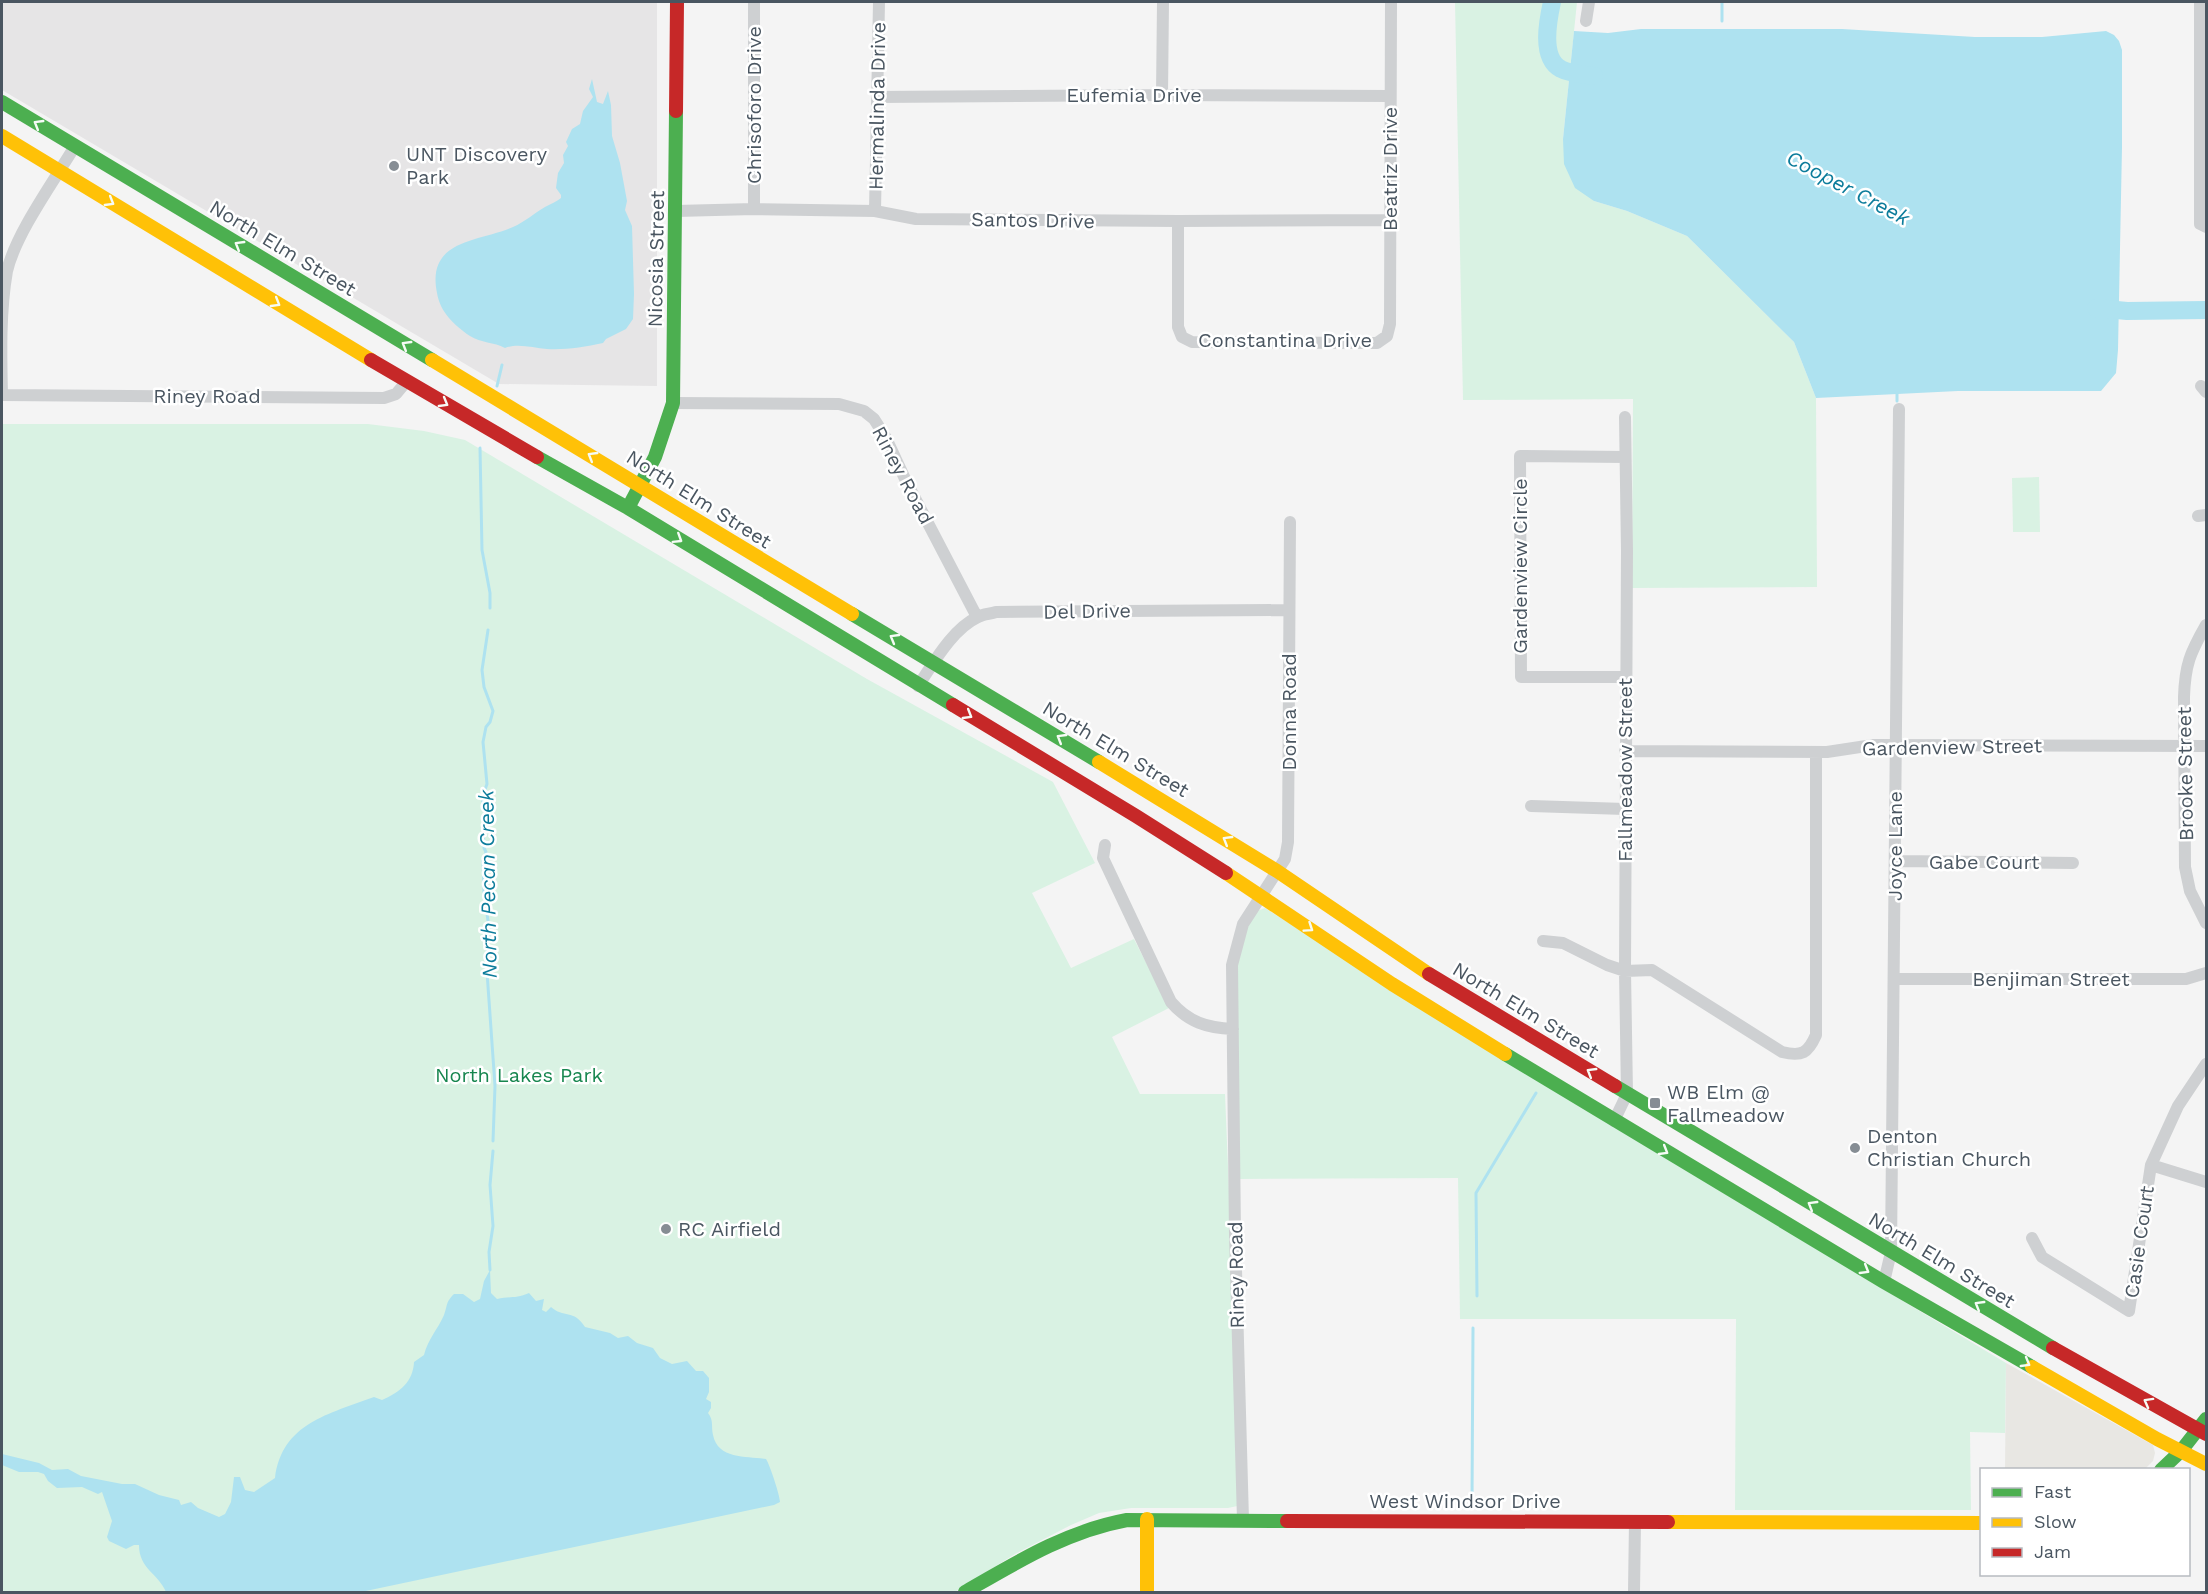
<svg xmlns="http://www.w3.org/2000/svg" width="2208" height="1594" font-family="'Work Sans',sans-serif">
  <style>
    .commercial { fill: #e8e7e3 }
    .education { fill: #e6e5e6 }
    .green { fill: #d9f2e3 }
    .water { fill: #aee2f0 }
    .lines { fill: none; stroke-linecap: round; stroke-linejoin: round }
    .stream { stroke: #aee2f0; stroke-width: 3 }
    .river { stroke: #aee2f0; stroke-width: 18 }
    .street { stroke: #ced0d2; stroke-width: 12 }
    .fast { stroke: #4caf50; stroke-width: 14 }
    .slow { stroke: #ffc107; stroke-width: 14 }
    .jam { stroke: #c62828; stroke-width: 14 }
    .oneway { stroke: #f6fbf6 }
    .poi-dot { fill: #868d94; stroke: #fff; stroke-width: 2 }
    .labels { text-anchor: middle; stroke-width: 5; stroke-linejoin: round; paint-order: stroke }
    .street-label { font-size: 20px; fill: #4a5661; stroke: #fff }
    .poi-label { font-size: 20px; fill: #4a5661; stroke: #fff; text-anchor: start }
    .park-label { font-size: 20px; fill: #17864f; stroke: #fff }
    .water-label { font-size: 21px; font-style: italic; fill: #0c7c9b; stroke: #fff }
  </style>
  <rect width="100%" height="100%" fill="#f4f4f4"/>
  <!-- commercial -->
  <path class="commercial" d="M2006,1363L2153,1445L2155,1453L2153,1461L2145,1469L2005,1470Z"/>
  <!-- education -->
  <path class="education" d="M2,2H657V386L499,384L2,90Z"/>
  <!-- green -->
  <path class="green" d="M1455,2H1577L1563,139L1594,201L1627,211L1687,236L1794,342L1816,398L1817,587L1632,588L1633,399L1463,400Z
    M2,424H368L424,431L465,440L867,679L1053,782L1095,863L1032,893L1071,968L1134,939L1169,1008L1112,1037L1140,1094H1225L1242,1505L1228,1508H1131L1099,1513L1071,1525L1015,1554L955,1592H2Z
    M2039,477L2040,532H2013L2012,478Z
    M1265,908L1632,1138L2006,1363L2005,1433L1970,1432L1971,1510H1735L1736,1319H1460L1458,1178L1239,1179L1236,974L1243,935L1257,911Z"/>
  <!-- water -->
  <path class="water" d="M1641,29H1842L1975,37H2042L2106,31L2114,35L2119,41L2122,50V147L2118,350L2116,373L2101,391H1958L1816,398L1794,342L1687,236L1627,211L1594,201L1575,188L1564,164L1563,139L1574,31L1608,33Z
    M592,79L597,102L603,104L608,91L611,105L612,136L620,163L627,201L625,210L632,226L634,294L633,319L626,329L606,339L603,343C584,347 566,350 547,349C533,348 518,343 505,348C494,342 481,343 470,336C454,325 440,312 437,293C426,239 479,242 513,227C525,222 534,213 545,207C550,204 556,202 561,198V195L556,188L558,173L564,163L563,155L568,146L566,142L572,129L580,124L583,111L593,97L589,89Z
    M490,1270L491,1293L497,1299C509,1296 516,1299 529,1293L536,1301L544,1299L542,1310L546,1312L551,1307C563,1318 574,1309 585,1327L610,1333L618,1338L628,1336L637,1343L653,1348L660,1358L672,1364L687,1361L696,1371H703L709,1378V1392L706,1399L711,1402V1408L708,1413C714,1421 711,1426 713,1435C718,1460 748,1456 766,1459C770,1465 780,1496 780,1502L774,1505L361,1592H166C158,1573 139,1569 139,1545H134L126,1549L109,1541L107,1537L112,1521L102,1492L98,1494L82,1487L57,1488L48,1481L44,1474L38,1472H19L2,1465V1454L39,1463L52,1470L68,1469L81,1476L122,1484H135L159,1495L179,1500L181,1505L191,1502L198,1508L219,1517L225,1514L231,1502L234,1477H240L245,1490L254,1492L275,1478C282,1423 329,1414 374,1397L382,1400C400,1392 413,1382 414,1362L424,1355C428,1339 438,1329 444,1315C448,1305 445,1303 454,1294H463L474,1302L480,1299L484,1281Z"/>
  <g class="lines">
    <!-- stream -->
    <path class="stream" d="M1722,21V2
      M497,386L502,365
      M1897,391V401
      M480,448L482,550L490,593V608
      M488,630L482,670L484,687L493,711L490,722L486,727L483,742L487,784L482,798L486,816L483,825L484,848L486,852L483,861L484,892L490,935L487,946V972L495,1086L493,1141
      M490,1270L489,1252L493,1226L490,1185L493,1151
      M1477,1296L1476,1193L1536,1093
      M1472,1501L1473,1328"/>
    <!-- river -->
    <path class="river" d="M1552,2C1548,20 1540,58 1561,69C1570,74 1583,74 1594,76
      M2096,308L2127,311L2206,310"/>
    <!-- street -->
    <path class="street" d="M2200,2V224L2206,227
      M1586,21L1589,2
      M1162,95L1163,2
      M878,97L1162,95L1390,96
      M754,209V2
      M676,211L754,209L875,211L916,219L1178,221L1390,220
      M875,211L879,2
      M1178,221V327L1182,337L1192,342L1377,343L1387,336L1390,324L1391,2
      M2201,386L2206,392
      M2,395L384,398L396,394L406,382
      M2,395C1,355 0,311 7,271C16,233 54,181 75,146
      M673,403L839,404L864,411L874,419L886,438L906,481L977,617
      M2198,516L2206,515
      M2206,625C2190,653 2185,665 2184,697L2185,867L2190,891L2206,923
      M1625,677H1521L1520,456L1625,457
      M918,686C933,664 952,629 978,617C983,614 990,614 996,612L1289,610
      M1625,751L1827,752L1873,745L2206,746
      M1531,806L1625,809
      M1105,845L1103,858L1171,1002C1188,1022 1207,1028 1233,1029
      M1896,861L2073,863
      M1543,941L1563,943L1607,965L1625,971L1652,970L1782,1052C1802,1057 1808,1053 1816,1035V752
      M1895,979H2186L2206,973
      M1614,1121L1627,1094L1625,971L1627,551L1625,417
      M2151,1165L2206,1182
      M2032,1238L2042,1257L2129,1311L2151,1165L2178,1106L2206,1064
      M1884,1282L1891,1252L1899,409
      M1243,1520L1235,1234L1232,965L1243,924L1285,859L1288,842L1290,522
      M1634,1592L1635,1521"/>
    <!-- fast -->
    <path class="fast" d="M2,102L432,360
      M537,457L628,508L953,705
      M628,508L655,457L673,403L676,111
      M852,614L1099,762
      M1505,1054L1884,1282L2032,1367
      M1615,1086L2053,1348
      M2161,1470L2181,1451L2206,1419
      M965,1592C1017,1562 1067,1531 1127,1520L1287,1521"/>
    <!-- slow -->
    <path class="slow" d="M2,136L371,360
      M432,360L852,614
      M1099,762L1277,871L1429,974
      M1226,873L1392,984L1505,1054
      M2032,1367L2157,1439L2206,1464
      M1147,1519V1592
      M1668,1522L1982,1523"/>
    <!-- jam -->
    <path class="jam" d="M676,111L677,2
      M371,360L537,457
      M953,705L1136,816L1226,873
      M1429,974L1615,1086
      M2053,1348L2206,1434
      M1287,1521L1668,1522"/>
  </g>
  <!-- one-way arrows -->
  <defs><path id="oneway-chevron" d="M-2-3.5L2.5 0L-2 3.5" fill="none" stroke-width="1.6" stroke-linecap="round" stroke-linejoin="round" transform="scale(1.5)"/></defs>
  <g class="oneway">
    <use href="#oneway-chevron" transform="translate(38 124) rotate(-149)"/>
    <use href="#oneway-chevron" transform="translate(110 202) rotate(31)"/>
    <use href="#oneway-chevron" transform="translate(239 245) rotate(-149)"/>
    <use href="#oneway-chevron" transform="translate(276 303) rotate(31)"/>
    <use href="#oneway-chevron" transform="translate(406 345) rotate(-149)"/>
    <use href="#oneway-chevron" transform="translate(444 403) rotate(30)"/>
    <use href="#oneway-chevron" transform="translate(592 456) rotate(-149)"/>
    <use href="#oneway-chevron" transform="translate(678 539) rotate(32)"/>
    <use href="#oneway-chevron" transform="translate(894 638) rotate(-150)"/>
    <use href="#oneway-chevron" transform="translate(968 715) rotate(31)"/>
    <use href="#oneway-chevron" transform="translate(1061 738) rotate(-149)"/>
    <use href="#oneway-chevron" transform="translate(1227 840) rotate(-149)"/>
    <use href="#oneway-chevron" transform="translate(1309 928) rotate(34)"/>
    <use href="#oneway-chevron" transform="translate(1591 1072) rotate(-149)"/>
    <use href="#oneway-chevron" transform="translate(1664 1151) rotate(31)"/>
    <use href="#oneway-chevron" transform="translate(1812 1205) rotate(-149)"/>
    <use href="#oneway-chevron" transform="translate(1865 1270) rotate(31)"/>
    <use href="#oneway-chevron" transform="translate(1979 1305) rotate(-149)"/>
    <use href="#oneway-chevron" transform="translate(2026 1363) rotate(30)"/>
    <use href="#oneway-chevron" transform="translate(2148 1402) rotate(-151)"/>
  </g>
  <!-- markers -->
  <g class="poi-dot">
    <circle cx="394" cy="166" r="6"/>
    <rect x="1649" y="1097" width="12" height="12" rx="3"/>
    <circle cx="1855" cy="1148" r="6"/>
    <circle cx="666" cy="1229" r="6"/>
  </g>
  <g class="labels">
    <!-- street labels -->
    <g class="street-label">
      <text x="1134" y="102">Eufemia Drive</text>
      <text transform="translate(754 105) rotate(-90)" y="7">Chrisoforo Drive</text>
      <text transform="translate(877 106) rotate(-89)" y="7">Hermalinda Drive</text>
      <text transform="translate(1390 169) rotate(-90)" y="7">Beatriz Drive</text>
      <text transform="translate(1033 220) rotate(1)" y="7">Santos Drive</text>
      <text transform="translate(283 248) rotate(31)" y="7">North Elm Street</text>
      <text transform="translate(656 259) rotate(-89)" y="7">Nicosia Street</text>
      <text x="1285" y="347">Constantina Drive</text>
      <text x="207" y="403">Riney Road</text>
      <text transform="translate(903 475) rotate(62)" y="7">Riney Road</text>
      <text transform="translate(699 499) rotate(32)" y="7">North Elm Street</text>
      <text transform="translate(1520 566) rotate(-90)" y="7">Gardenview Circle</text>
      <text transform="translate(1087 611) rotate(-1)" y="7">Del Drive</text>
      <text transform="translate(1289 712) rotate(-90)" y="7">Donna Road</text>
      <text transform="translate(1952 747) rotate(-1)" y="7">Gardenview Street</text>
      <text transform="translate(1116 749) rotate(31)" y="7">North Elm Street</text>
      <text transform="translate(1625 770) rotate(-90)" y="7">Fallmeadow Street</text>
      <text transform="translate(2185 774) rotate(-91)" y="7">Brooke Street</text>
      <text transform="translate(1895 846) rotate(-90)" y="7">Joyce Lane</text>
      <text x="1984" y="869">Gabe Court</text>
      <text x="2051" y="986">Benjiman Street</text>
      <text transform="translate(1526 1010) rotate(31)" y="7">North Elm Street</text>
      <text transform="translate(2139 1242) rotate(-82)" y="7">Casie Court</text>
      <text transform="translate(1942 1260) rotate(31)" y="7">North Elm Street</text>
      <text transform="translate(1236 1275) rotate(-91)" y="7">Riney Road</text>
      <text x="1465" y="1508">West Windsor Drive</text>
    </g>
    <!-- poi labels -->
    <g class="poi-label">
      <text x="406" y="161">UNT Discovery<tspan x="406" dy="23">Park</tspan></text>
      <text x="1667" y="1099">WB Elm @<tspan x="1667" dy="23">Fallmeadow</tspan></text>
      <text x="1867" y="1143">Denton<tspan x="1867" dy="23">Christian Church</tspan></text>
      <text x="678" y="1236">RC Airfield</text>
    </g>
    <!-- park labels -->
    <g class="park-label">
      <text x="519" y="1082">North Lakes Park</text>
    </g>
    <!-- water labels -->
    <g class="water-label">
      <text transform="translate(1848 188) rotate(28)" y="7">Cooper Creek</text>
      <text transform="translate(488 884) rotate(-91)" y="7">North Pecan Creek</text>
    </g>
  </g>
  <!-- border -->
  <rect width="2208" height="1594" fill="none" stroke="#4a5661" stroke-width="6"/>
  <!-- legend -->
  <rect x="1980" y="1468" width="210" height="108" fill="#ffffff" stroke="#b7bbc0" stroke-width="1.5"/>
  <rect x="1992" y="1488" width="30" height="9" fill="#4caf50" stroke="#b7bbc0" stroke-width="1.5"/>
  <text x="2034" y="1498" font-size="18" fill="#4a5661">Fast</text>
  <rect x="1992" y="1518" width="30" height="9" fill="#ffc107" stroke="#b7bbc0" stroke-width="1.5"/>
  <text x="2034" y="1528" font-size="18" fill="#4a5661">Slow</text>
  <rect x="1992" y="1548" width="30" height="9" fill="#c62828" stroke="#b7bbc0" stroke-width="1.5"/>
  <text x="2034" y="1558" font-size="18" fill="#4a5661">Jam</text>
</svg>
